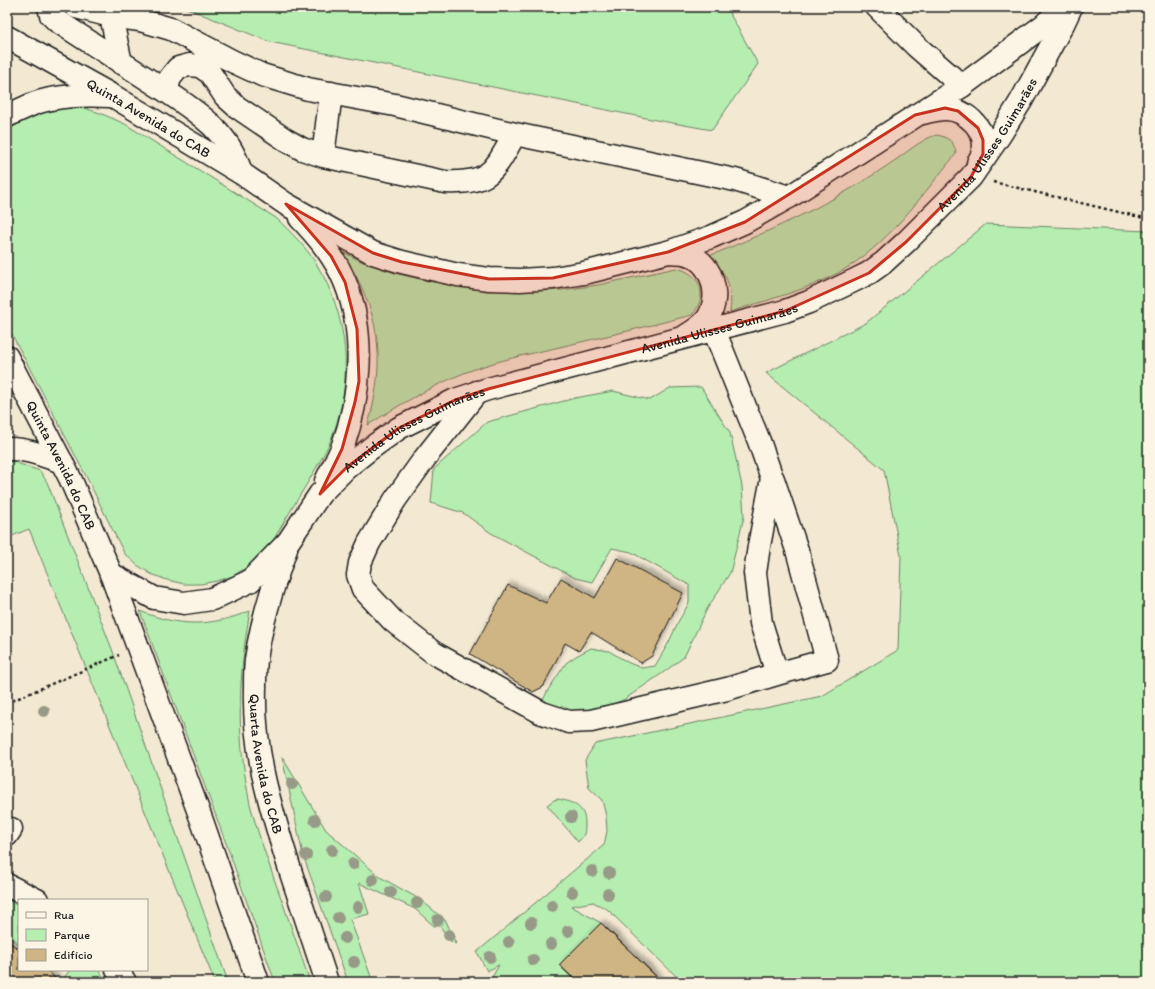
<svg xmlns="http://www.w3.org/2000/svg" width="1155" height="989" font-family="Itim,sans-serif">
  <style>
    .green { fill: #b6edb0; stroke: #698466 }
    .building { fill: #cfb484; stroke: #1c1c1c; filter: url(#shadow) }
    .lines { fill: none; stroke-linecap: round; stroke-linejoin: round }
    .minor-casing { stroke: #1c1c1c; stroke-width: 25 }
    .major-casing { stroke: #1c1c1c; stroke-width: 25 }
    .path { stroke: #1c1c1c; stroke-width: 2.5; stroke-dasharray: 3 3; stroke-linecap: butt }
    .minor { stroke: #fcf5e5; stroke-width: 22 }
    .major { stroke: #fcf5e5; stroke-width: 22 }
    .tree { fill: #969a86 }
    .marked { fill: #c8321e; fill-opacity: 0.2; stroke: #c8321e; stroke-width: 3; stroke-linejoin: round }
    .labels { text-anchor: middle; stroke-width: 3.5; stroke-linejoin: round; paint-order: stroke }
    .street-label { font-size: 14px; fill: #1c1c1c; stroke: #fcf5e5 }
  </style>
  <defs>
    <filter id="shadow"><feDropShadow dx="3.5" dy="-3.5" stdDeviation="2" flood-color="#0004"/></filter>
  </defs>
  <rect width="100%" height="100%" fill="#f3e8d2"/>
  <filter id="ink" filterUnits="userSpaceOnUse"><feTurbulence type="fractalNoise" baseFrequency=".025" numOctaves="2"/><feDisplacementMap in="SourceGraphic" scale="8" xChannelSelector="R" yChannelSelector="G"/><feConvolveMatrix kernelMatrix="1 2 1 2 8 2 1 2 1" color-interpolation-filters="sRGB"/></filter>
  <g filter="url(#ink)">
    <!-- green -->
    <path class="green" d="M184,7H726L758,64L712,130L656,120L270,42Z
      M75,105L100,113L125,124L276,218C291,232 306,247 317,265C348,315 354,379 333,434C327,451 317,466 308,482C295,503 283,524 271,544L260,557L247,567L233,576L217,581L201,584H184L167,580L151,574L137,565L124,553L87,478L7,325V131C30,115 48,109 75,105Z
      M937,135C948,137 955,142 956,154C920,197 888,246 838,273C805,291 766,300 730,312C733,288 727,273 709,256C758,236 806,215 852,188C865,180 878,172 891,163C904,155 922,138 937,135Z
      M986,224L1148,231V982H682L607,909L593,902L571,906L601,923L559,965L577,982H493L491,979L499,965L487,971L477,952L604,845L607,831L606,816L602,800L589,788L585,760L595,744L822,696L898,650L901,556L884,470L766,373L866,323Z
      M341,251L363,262L395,273L428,281L461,287L495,290L529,291L562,290L598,285L676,268C701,273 709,296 692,315C649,326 607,336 564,346C530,354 497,360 464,373C430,387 399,405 368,425C387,357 380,310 341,251Z
      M701,387L730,433L742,486L744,517L730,573L707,609L684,657L664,672L625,699L585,717L541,704L548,690L566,663L576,656L591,648L609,651L629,663L642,668L655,666L669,642L678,622L689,603V585L631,552L612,548L592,582L575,578L491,533L463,513L431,503L434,469L487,422L575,398L613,391L650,400L670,388Z
      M11,461L40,471L47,482L112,649L228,982H215L29,529L12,536L7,533V462Z
      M140,611C179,627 210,627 250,611C238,677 236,737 250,804C256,828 265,852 273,876C286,911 298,947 310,982H275L230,854Z
      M282,757L326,830L380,877L421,900L446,921L456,944L450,941L440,926H434L415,909L359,883L369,914L350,919L373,982H348L303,855Z
      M558,799C573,802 586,807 585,825C585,834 584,836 578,842L547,805L554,800Z
      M7,900L19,906V944L7,936Z
      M70,970H98L108,982H63L62,980Z"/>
    <!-- building -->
    <path class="building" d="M617,558L683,593L652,656L641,663L591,632L579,651L565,643L543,687L533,692L470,654L508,585L546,603L561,578L595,598Z
      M601,923L660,980L662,982H577L559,965Z
      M601,923L660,980L662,982H577L559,965Z
      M7,941L19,949V970H47L59,982H7Z"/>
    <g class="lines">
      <defs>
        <path id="minor" d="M49,7L51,15L57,21L166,91
          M76,7L111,16L121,63
          M109,7L111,16L140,20L171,29L232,61L262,75L308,89L395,105L515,134L735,180L789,197
          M877,7L916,46L962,86
          M323,156L331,93
          M241,173C230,133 199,113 166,91L170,78L178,68L189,65L200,66L210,73L225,96L237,107L286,140L302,149L323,156L445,182C492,184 494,170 515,134
          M477,392L425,458L395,500L369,543L360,563L358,575L363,589L393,621L434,653L542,713L569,722L591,721L727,689L777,674L761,623L755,573L759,546L772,478L759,441L714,330
          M7,449C26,448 44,456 62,462
          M773,479L797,550L827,660L777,674
          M7,835L11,829
          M7,885L37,900
          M117,970L125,982"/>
        <g id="major">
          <path id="s1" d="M7,37L113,96L241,173L286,204L373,253L402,262L458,275L489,279L520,280L553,278L584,273L668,252L711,237L745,222L789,197L962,86L1044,25L1063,7"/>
          <path d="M923,113C930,111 938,109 945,109C966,108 991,133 982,155C981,158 979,160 978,163"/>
          <path d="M7,116C15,112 24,108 33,104C57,95 84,95 110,96"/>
          <path d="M300,218C318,237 335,257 345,282C366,333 361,397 342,448C337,460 331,470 326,481"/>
          <path d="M668,252C673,253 679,252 684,253C712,260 722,294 708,318C703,325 694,331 687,335"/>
          <path id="s2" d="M7,357L70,478L111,574L202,821L258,982"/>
          <path id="s3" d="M286,549C273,585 261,622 256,660C255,669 255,678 255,687C253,755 271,809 291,873C303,909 315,946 327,982"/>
          <path id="s4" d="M111,574L154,598L184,603L212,599L250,581L288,542L320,494L346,468L371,448L399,428L455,400L488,389L785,311L809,302L853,281L869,273L883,263L906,242L971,177L1000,135L1021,101L1063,24L1071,7"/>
        </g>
      </defs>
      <!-- minor casing -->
      <use href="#minor" class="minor-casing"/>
      <!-- major casing -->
      <use href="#major" class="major-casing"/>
      <!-- path -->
      <path class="path" d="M993,182L1148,219
        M7,703L119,655"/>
      <!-- minor -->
      <use href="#minor" class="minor"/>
      <!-- major -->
      <use href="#major" class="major"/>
    </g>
    <!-- trees -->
    <g class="tree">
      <circle cx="44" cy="711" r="6"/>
      <circle cx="292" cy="784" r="6"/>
      <circle cx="571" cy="817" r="6"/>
      <circle cx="315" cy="820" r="6"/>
      <circle cx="332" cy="850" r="6"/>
      <circle cx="306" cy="855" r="6"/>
      <circle cx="353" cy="864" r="6"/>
      <circle cx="592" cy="871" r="6"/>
      <circle cx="609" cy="873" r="6"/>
      <circle cx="373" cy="880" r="6"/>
      <circle cx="391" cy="892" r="6"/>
      <circle cx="572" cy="892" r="6"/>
      <circle cx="608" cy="894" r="6"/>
      <circle cx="326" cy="897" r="6"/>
      <circle cx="417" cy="903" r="6"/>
      <circle cx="552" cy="906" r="6"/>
      <circle cx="358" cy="907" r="6"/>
      <circle cx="338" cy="918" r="6"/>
      <circle cx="438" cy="920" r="6"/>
      <circle cx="531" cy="923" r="6"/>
      <circle cx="568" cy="931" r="6"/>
      <circle cx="449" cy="935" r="6"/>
      <circle cx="345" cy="938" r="6"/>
      <circle cx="509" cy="942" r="6"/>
      <circle cx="551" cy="944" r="6"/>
      <circle cx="490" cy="957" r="6"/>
      <circle cx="533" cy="960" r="6"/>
      <circle cx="354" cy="962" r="6"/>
    </g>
  </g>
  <!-- marked area -->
  <path class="marked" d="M945,108L958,111L978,128L983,140V154L971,177L906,242L869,273L785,311L488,389L455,400L399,428L346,468L320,494L342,449L355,402L359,381L357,329L345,282L331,256L286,204L373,253L402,262L489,279L553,278L668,252L745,222L915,115Z"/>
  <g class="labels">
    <!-- street labels -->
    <g class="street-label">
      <text dy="5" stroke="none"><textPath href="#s1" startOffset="163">Quinta Avenida do CAB</textPath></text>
      <text dy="5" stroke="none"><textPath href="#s4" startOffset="1038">Avenida Ulisses Guimarães</textPath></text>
      <text dy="5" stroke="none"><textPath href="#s4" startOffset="702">Avenida Ulisses Guimarães</textPath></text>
      <text dy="5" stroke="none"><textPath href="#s4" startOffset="378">Avenida Ulisses Guimarães</textPath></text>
      <text dy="5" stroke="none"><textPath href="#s2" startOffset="121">Quinta Avenida do CAB</textPath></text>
      <text dy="5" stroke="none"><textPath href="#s3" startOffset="220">Quarta Avenida do CAB</textPath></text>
    </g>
  </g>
  <!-- margin -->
  <rect width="1155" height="989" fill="none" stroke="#fcf5e5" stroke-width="24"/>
  <rect x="12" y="12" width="1131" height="965" fill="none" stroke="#1c1c1c" stroke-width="1.5" filter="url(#ink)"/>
  <!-- legend -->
  <rect x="18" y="899" width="130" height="72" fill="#fcf5e5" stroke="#a29e95"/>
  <rect x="26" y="912" width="20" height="6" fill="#fcf5e5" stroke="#a29e95"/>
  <text x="54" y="919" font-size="12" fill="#1c1c1c">Rua</text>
  <rect x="26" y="929" width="20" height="12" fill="#b6edb0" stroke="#a29e95"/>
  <text x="54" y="939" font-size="12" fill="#1c1c1c">Parque</text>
  <rect x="26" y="949" width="20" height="12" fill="#cfb484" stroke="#a29e95"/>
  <text x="54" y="959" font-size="12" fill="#1c1c1c">Edifício</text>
</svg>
